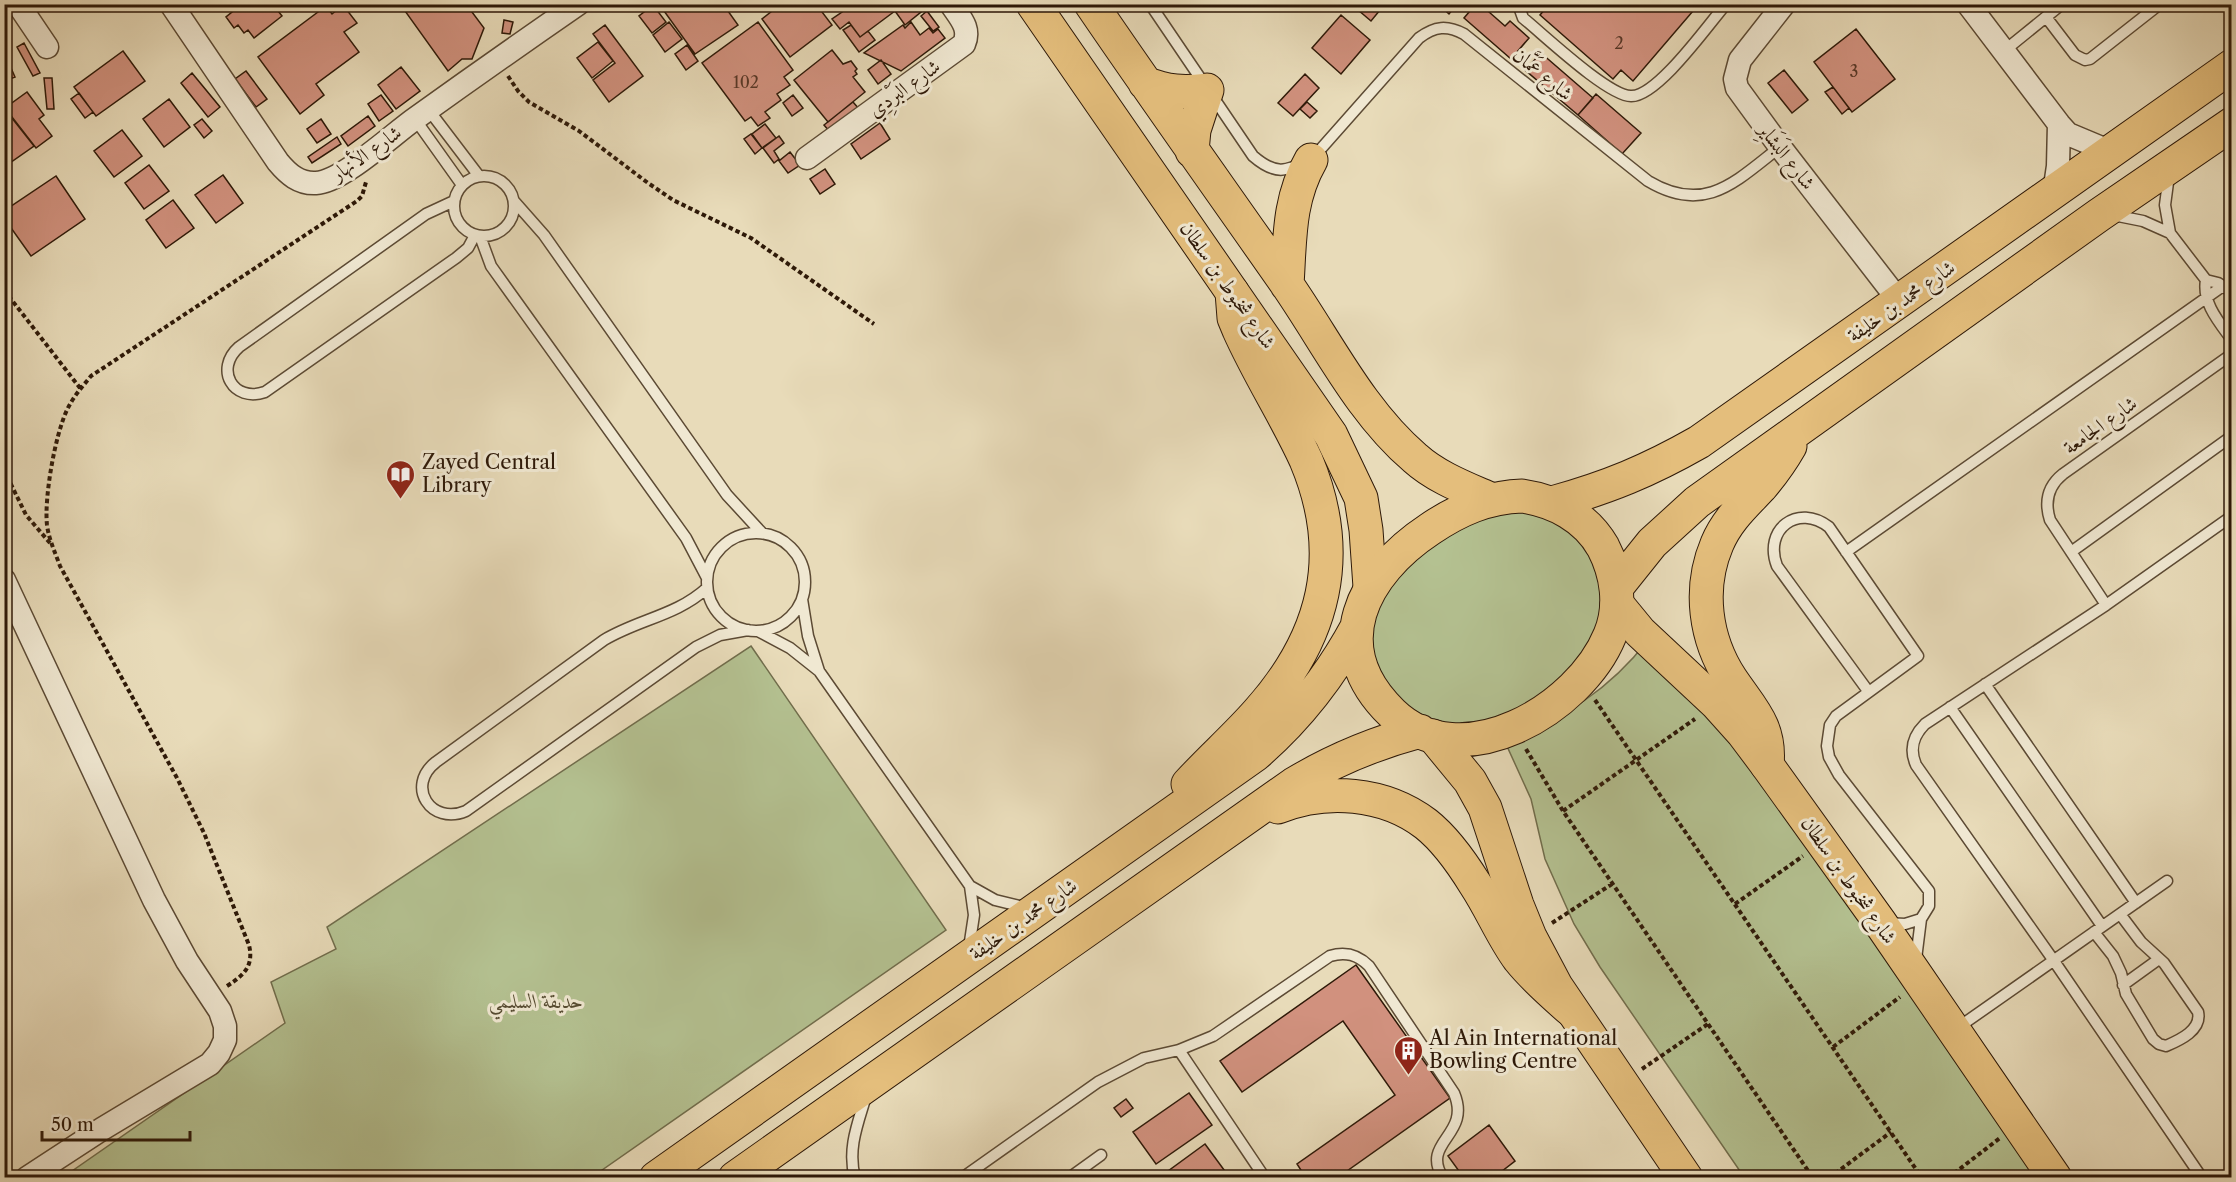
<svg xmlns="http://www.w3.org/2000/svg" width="2236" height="1182" font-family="'Libre Caslon Text',Amiri,serif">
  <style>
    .green { fill: #b4c191; stroke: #716d4c; stroke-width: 1.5 }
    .building { fill: #d1917e; stroke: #2e1908; stroke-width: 1.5 }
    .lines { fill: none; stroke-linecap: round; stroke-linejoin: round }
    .service-casing { stroke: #5c4a34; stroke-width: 13 }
    .minor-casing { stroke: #5c4a34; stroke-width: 25 }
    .primary-casing { stroke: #2e1908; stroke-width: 35 }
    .trunk-casing { stroke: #2e1908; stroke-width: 35 }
    .path { stroke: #2e1908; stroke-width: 4; stroke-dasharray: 4.5 3; stroke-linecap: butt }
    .service { stroke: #f0e8d2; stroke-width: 10 }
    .minor { stroke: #f0e8d2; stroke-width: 22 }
    .primary { stroke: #e4be7c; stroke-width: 33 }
    .trunk { stroke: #e4be7c; stroke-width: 33 }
    .labels { text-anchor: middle; stroke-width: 6; stroke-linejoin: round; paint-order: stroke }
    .number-label { font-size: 16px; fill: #573726 }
    .street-label { font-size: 20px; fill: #2e1908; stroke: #f0e8d2 }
    .poi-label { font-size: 20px; fill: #2e1908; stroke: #f0e8d2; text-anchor: start }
    .park-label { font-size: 20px; font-style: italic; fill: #564b31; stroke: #f0e8d2 }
  </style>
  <rect width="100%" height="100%" fill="#e8dbb9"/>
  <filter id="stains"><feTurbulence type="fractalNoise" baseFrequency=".00333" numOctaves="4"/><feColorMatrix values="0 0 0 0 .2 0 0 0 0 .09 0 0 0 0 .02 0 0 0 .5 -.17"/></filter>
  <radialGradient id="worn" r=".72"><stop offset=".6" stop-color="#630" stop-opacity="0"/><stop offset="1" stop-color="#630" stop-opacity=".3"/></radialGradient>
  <!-- green -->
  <path class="green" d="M1497,509L1546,510L1585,540L1608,608L1585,656L1533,701L1502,718L1448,729L1395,700L1378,674L1372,646L1373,617L1382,596L1418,555L1447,533Z
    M1648,640L1698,687L2046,1177H1744L1600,967L1574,924L1545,859L1531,799L1506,744C1564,716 1608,692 1648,640Z
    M751,646L946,930L592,1177L62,1178L285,1023L271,982L336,949L327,927Z"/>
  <!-- building -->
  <path class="building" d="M242,4H285L286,6L278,11L282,16L254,38L248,30L244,33L238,25L234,28L226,17Z
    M414,4H466L484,28L472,59H462L448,71L405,11Z
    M659,4H723L738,25L695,54Z
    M781,4H816L832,25L790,57L762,19Z
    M836,4H915L921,12L905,25L895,11L860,37L849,22L840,29L832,19L842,12Z
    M1351,4H1385L1371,21Z
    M1438,4H1457L1449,14Z
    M1476,4H1491L1493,7L1489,12L1505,26L1510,21L1529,38L1511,59L1464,18Z
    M1542,4H1699L1633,81L1621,70L1613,79L1540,15L1546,8Z
    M343,5L357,23L344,32L359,52L316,84L324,95L300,114L258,57L326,6L332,14Z
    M653,5L666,22L652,33L639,16Z
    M927,11L939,27L933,31L921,16Z
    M1341,15L1370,40L1341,74L1312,48Z
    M504,20L513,22L510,34L502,33Z
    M669,22L682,39L665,52L653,35Z
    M758,22L793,70L784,77L790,85L777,94L781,100L765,112L770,118L758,126L751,117L745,121L702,63Z
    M911,22L920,35L929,28L933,33L938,29L945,38L901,71L864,53L903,25L905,28Z
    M605,25L643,76L609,102L593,80L615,63L593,34Z
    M851,25L860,37L868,31L875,40L859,52L843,30Z
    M1856,29L1895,79L1852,112L1814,62Z
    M598,42L613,61L592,78L577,58Z
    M24,43L40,73L33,76L17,47Z
    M687,45L698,61L686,70L675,54Z
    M832,50L843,64L851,61L857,69L855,71L857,74L853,77L865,92L828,122L794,80Z
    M123,51L145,81L96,116L74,87Z
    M4,52L15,77L4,81Z
    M1541,53L1593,98L1578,115L1525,70Z
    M881,60L891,74L878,84L868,70Z
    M401,67L420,91L396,109L378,85Z
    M1784,70L1808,100L1792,113L1768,83Z
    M246,71L267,99L256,107L235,79Z
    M192,73L220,107L208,117L181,83Z
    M1305,74L1319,88L1293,116L1278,103Z
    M44,78H52L54,109H47Z
    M1833,87L1849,108L1842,114L1825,92Z
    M27,92L44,115L39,119L52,136L36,148L5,108Z
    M79,93L93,112L85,118L71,99Z
    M1596,94L1641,133L1622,154L1578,115Z
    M381,95L393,111L379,121L368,104Z
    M793,95L803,108L792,116L783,103Z
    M169,99L190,127L164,147L143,119Z
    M853,102L859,109L830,132L824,125Z
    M1307,102L1317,111L1310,118L1300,109Z
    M4,108L34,146L4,167Z
    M368,116L375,126L348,146L341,136Z
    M202,119L212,131L204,138L194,125Z
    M321,119L331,134L317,143L307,129Z
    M880,123L890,139L861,159L851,144Z
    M765,124L776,138L762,148L752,134Z
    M122,130L142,156L114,177L94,151Z
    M751,134L762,148L755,154L744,139Z
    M779,136L784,143L774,151L779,159L774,163L763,148Z
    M337,137L341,144L312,163L308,157Z
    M790,152L800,165L788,173L779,161Z
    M149,165L169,191L144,209L125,183Z
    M825,169L835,184L820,194L810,179Z
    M223,175L243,203L216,223L195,195Z
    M56,176L85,219L31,256L4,218V211Z
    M173,200L194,228L166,248L146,220Z
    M1356,965L1450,1098L1337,1178H1306L1297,1164L1395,1095L1343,1021L1242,1092L1220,1061Z
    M1189,1093L1212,1125L1156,1164L1133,1132Z
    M1126,1099L1133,1108L1121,1117L1114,1108Z
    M1489,1125L1515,1161L1493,1178H1464L1448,1156Z
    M1205,1144L1230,1178H1166L1164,1174Z"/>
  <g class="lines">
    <defs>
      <path id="service" d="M1150,4L1253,156C1276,176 1286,171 1311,160L1419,38C1435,26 1447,25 1464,34L1648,181C1705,215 1735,182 1780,147
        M1518,4L1523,18C1544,35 1608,96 1631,96C1657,97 1708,25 1726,4
        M2046,17L2075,55L2085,60L2090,59L2160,4
        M2004,51L2062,4
        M428,109L479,176
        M415,119L462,185
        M2169,175L2165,205L2170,233L2206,280L2218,283L2232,292
        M454 206a30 30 0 1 1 60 0a30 30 0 1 1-60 0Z
        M454,201L426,214L239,347C214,369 233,403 265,392L456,258L468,248L475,235
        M514,201L544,235L727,495L762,533
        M2113,215L2143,221L2170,233
        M480,236L491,266L686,538L707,578
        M2206,280C2202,303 2219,322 2232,340
        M707 582a49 49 0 1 1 98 0a49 49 0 1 1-98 0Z
        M1846,552L2223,286
        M2071,552L2232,436
        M707,588C676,616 639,619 604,640L436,762C405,786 431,826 466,811L696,647L720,635L748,630
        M802,599L808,636L819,671
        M2106,605L2050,520C2044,501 2048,486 2063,474L2232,354
        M758,631L790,648L819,671L970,886L995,900L1028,908
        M1985,684L2136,903
        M1868,691L1777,566C1763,529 1798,503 1829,527L1918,656L1836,716L1830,725L1827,746L1829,757L1839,775L1929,891V906L1921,919L1916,959
        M1950,707L2102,926
        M1886,923L1905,924L1921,919
        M2094,932L2113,956L2121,973L2126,994L2153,1039L2159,1044L2166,1046C2180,1040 2202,1030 2198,1012L2164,963L2141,942L2120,914
        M969,948L974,915L970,886
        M2123,985L2159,959
        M1956,1029L2167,881
        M1179,1050L1265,1178
        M855,1178C847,1149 858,1123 866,1096
        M962,1178L1098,1082L1144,1058L1179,1050L1213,1036L1330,956C1346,951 1358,955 1369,966L1454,1093C1472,1136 1420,1141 1443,1178
        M1069,1178L1101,1155
        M2202,1178L2054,961L1916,765C1909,749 1913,736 1925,724L2106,605L2232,516"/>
      <path id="minor" d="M18,4L47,47
        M171,4L278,162C288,174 299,184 316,183C342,182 393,134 416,118C469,80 523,42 578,4
        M1784,4L1740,60L1735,79L1737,88L1780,147L1900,302
        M1968,4L2059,124L2068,134L2111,152
        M807,158L964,44C971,28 960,18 951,4
        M2054,193L2058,166L2059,124
        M4,580L154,900L187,961L220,1011L225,1026V1040L219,1053L210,1064L102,1129L27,1178"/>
      <path id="primary" d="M1033,4L1331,435L1361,498L1366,530L1370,587
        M1091,4C1155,98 1221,190 1286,283C1327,342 1360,411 1415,458C1436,477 1465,488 1490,499
        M1145,83C1167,92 1184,93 1207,90L1194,130L1192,151
        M1287,285C1290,240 1288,200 1311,160
        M1617,604L1640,632L1717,704L1743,733L1767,765L1879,921L2055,1178
        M1433,736L1470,781L1485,808L1517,905L1530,937L1556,986L1686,1178"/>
      <path id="trunk" d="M1522,496C1555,501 1586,517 1603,547C1617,574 1622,606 1610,635C1580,709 1461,780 1392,713C1324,647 1362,574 1430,529C1458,510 1487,497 1522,496Z
        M1552,503C1609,487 1648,471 1699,442L2232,66
        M1616,588L1652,543L1697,502L2099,215L2232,124
        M1767,765C1771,726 1751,709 1731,679C1705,639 1698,589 1717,544C1727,520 1744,505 1761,487C1772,474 1782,460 1790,446
        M1188,784C1211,759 1236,737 1258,712C1325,637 1346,555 1306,460C1286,416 1259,375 1239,330L1234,318L1232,292
        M1278,807C1326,788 1384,792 1426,824C1445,839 1462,863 1475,884C1491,908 1502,936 1519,959C1534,978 1553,994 1571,1010
        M656,1178L1255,755C1298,718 1330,677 1357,627
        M735,1178L1294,784C1334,760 1375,743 1420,731"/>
    </defs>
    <!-- service casing -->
    <use href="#service" class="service-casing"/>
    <!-- minor casing -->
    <use href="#minor" class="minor-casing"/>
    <!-- primary casing -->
    <use href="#primary" class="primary-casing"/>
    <!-- trunk casing -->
    <use href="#trunk" class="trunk-casing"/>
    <!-- path -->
    <path class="path" d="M508,76L518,91L529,102L579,131L648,183L673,200L751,238L874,324
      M4,290L80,388
      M4,470L26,515L50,543
      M1595,700L1922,1178
      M1526,749L1563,811L1813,1178
      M1563,811L1695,719
      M1735,904L1803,856
      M1552,923L1612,884
      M227,986C244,975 254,966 249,945L204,833L177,778L60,566C55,552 49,540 47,525C44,498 55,435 67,410C73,397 82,387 91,376L357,201L362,196L366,182
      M1833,1047L1900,997
      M1642,1069L1708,1024
      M1829,1178L1891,1132
      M1948,1178L2000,1138"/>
    <!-- service -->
    <use href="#service" class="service"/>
    <!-- minor -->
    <use href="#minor" class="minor"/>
    <!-- primary -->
    <use href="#primary" class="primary"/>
    <!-- trunk -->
    <use href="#trunk" class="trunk"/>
  </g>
  <!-- icons -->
  <defs>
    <symbol id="library-pin" viewBox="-11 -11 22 30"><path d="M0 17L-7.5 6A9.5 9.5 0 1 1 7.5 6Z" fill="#8f2418" stroke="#f0e8d2"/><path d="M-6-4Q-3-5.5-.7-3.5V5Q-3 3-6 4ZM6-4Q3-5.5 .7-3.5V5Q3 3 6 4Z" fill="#fff"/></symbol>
    <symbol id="building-pin" viewBox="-11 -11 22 30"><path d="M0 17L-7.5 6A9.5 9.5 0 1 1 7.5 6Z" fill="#8f2418" stroke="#f0e8d2"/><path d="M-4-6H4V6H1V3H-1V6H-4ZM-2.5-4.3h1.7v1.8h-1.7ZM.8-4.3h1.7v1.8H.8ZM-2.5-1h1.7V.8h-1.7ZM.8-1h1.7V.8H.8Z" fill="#fff"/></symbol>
  </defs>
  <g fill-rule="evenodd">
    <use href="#library-pin" x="384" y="458" width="33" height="45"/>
    <use href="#building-pin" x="1392" y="1034" width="33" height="45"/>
  </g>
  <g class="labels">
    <!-- number labels -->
    <g class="number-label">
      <text x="1619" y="49">2</text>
      <text x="1854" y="77">3</text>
      <text x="746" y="88">102</text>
    </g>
    <!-- street labels -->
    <g class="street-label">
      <text transform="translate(1543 74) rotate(39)" y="7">شارع عَمَّان</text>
      <text transform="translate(904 88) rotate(-36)" y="7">شارع البَرْدِي</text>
      <text transform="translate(366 153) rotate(-35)" y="7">شارع الأنهار</text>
      <text transform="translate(1787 156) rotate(52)" y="7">شارع البَشَايِر</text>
      <text transform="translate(1228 285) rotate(55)" y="7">شارع شخبوط بن سلطان</text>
      <text transform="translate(1901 301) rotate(-35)" y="7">شارع محمد بن خليفة</text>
      <text transform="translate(2100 425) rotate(-35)" y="7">شارع الجامعة</text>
      <text transform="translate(1849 880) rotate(55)" y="7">شارع شخبوط بن سلطان</text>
      <text transform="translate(1023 919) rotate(-35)" y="7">شارع محمد بن خليفة</text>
    </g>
    <!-- poi labels -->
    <g class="poi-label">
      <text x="422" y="469">Zayed Central<tspan x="422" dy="23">Library</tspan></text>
      <text x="1429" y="1045">Al Ain International<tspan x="1429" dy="23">Bowling Centre</tspan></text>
    </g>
    <!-- park labels -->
    <g class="park-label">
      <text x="536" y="1008">حديقة السليمي</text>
    </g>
  </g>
  <!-- margin -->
  <rect width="2236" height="1182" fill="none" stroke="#e8dbb9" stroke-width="24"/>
  <rect x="6" y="6" width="2224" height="1170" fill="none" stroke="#2e1908" stroke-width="3"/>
  <rect x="12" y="12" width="2212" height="1158" fill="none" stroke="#2e1908" stroke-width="1.5"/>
  <!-- scale -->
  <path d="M42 1131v9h148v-9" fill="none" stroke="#2e1908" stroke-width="3"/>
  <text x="51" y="1131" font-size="18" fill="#2e1908" stroke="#f0e8d2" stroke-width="4.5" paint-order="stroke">50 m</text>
  <rect width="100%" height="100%" filter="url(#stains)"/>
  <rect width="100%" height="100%" fill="url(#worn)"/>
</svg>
